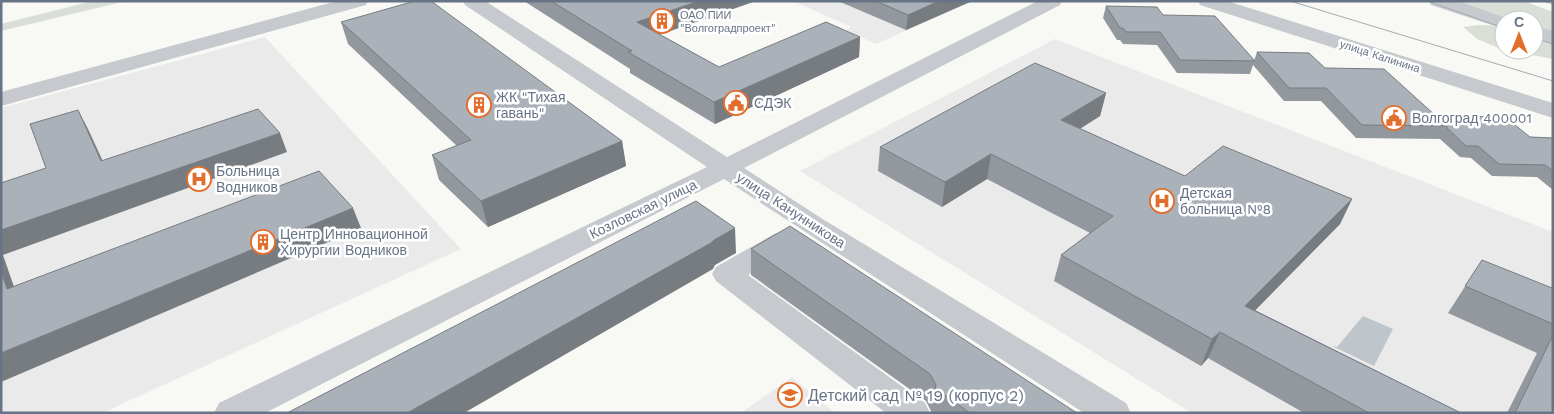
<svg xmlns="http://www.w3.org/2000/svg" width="1554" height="414" font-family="'Work Sans',sans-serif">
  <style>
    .built { fill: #e9eae9 }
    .green { fill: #d9dfd6 }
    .water { fill: #bec6cc }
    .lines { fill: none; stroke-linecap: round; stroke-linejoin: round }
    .minor { fill: #c6c9cd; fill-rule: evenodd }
    .tram { stroke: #a6abb2; stroke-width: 1 }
    .wall { fill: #92989e }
    .shaded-wall { fill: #777c81 }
    .building { fill: #aab1b8; stroke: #777c81 }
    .labels { text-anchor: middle; stroke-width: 5; stroke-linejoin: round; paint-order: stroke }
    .far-poi-label { font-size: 11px; fill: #677486; stroke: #fff; text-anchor: start }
    .far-street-label { font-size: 11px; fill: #677486; stroke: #fff }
    .poi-label { font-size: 14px; fill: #677486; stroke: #fff; text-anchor: start }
    .street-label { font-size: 14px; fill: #677486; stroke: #fff }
    .near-poi-label { font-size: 16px; fill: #677486; stroke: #fff; text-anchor: start }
  </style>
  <rect width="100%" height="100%" fill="#f8f8f5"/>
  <!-- built -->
  <path class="built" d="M793,1H973L876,44L846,30L851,27Z
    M265,37L461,249L102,413H1V108Z
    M1055,39L1553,232V413H1192L800,171Z
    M792,377L835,413H741Z"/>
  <!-- green -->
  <path class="green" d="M93,1H126L1,31V24Z
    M1439,1H1523L1553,12V36L1534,31V20H1504Z
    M1479,25L1504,26V50L1477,39L1463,27Z
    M1534,35L1553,41V59L1505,50H1534Z"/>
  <!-- water -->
  <path class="water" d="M1363,316L1393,329L1374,366L1332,346L1337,347Z"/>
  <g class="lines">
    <!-- minor -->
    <path class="minor" d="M337,1H368L366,5L1,106V92Z
      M463,1H485L727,157L1038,1H1062L1060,5L744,168L821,218L1126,403L1131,413H1084L724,179L265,413H214L219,403L707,167L465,5Z
      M1198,1H1227L1553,103V118L1200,5Z
      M1429,1H1458L1512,20H1504V29L1431,5Z
      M1534,26L1553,31V44L1534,39Z
      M784,231L794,234L798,240L794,246L748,275L925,403L930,413H886L716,281L712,274L716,267L774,234Z"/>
    <!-- tram -->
    <path class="tram" d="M1290,1L1553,81
      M1427,1L1504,28
      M1543,1L1553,4
      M1534,38L1553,44"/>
  </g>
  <!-- wall -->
  <path class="wall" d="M524,1H622L660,35L719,67L860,37L859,57L715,124L630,73V69Z
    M838,1H972L906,30Z
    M1106,6L1163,15L1254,61L1257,52L1325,68L1436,116L1530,137L1553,138V190L1537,177L1492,176L1471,158L1460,157L1440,139L1356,138L1321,101H1284L1253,65L1250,74L1177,73L1157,45L1123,44L1120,40H1117L1103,18Z
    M341,22L622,141L626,166L488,227L439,180L432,155L457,146L348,44Z
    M1106,93L1100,116L1080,129L1185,176L1352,199L1340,224L1255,310L1461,413H1304L1208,358L1201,366L1054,281L1061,255L1090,233L987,179L942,207L878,171L880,147Z
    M751,249L1077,413H931V411L926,401L751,275Z
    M1482,260L1551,288L1553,286V413H1507L1537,353L1448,313Z"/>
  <!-- shaded-wall -->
  <path class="shaded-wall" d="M699,1H756L639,42L637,22Z
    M939,1H972L906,30L908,15Z
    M860,37L859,57L715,124L714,102Z
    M1106,93L1100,116L1055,144L1061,120Z
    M78,110L88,129L112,181L101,161Z
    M280,133L287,152L3,255L22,310L7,289L1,271V230Z
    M622,141L626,166L488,227L481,201Z
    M991,154L987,179L942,207L945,182Z
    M1352,199L1340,224L1234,332L1245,306Z
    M353,208L361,228L1,382V353Z
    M735,228L736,253L715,265L713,269L464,413H407Z
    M1220,332L1208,358L1201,366L1212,339Z"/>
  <!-- building -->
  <path class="building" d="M415,1H431L622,141L481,201L432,155L471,140L341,22Z
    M551,1H622L623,2L625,1H699L637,22L719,67L826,22L860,37L714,102L628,52L632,51Z
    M876,1H939L908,15Z
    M1106,6L1157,7L1163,15L1215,16L1255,61L1180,60L1160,32H1126L1123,28H1120Z
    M1257,52L1309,53L1325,68L1384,69L1447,126L1362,125L1326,88H1289Z
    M1035,63L1106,93L1061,120L1185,176L1223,146L1352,199L1245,306L1461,413H1369L1220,332L1212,339L1061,255L1113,216L991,154L945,182L880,147Z
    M258,109L280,133L1,230V183L46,168L30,124L78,110L101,161Z
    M1436,116L1505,117L1530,137L1553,138V171L1545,165L1499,164L1478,146H1466L1447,128V126Z
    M319,171L353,208L1,353V271L7,289Z
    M696,201L735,228L714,240L711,243L407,413H287Z
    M790,226L1077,413H970L935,388L936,385L930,374L751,249Z
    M1482,260L1552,288L1553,286V324L1465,286Z
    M1553,335V413H1515Z"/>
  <!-- icons -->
  <defs>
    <symbol id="building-ring" viewBox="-11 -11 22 22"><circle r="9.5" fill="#fff" stroke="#e26e2c" stroke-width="1.5"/><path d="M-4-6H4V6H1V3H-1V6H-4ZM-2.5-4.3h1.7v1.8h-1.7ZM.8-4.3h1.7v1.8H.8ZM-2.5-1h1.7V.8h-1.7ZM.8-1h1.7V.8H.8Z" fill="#e26e2c"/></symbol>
    <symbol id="civic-ring" viewBox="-11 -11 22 22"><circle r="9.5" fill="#fff" stroke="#e26e2c" stroke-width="1.5"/><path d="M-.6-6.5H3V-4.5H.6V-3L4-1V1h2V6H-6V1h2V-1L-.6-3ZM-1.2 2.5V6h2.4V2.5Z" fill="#e26e2c"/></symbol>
    <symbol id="hospital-ring" viewBox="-11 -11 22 22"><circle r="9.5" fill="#fff" stroke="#e26e2c" stroke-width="1.5"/><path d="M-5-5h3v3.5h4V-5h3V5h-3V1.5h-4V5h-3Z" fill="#e26e2c"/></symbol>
    <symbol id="school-ring" viewBox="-11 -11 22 22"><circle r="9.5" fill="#fff" stroke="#e26e2c" stroke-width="1.5"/><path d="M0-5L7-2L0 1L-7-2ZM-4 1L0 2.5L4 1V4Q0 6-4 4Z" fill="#e26e2c"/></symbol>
  </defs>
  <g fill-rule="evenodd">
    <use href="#building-ring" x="648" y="7" width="28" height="28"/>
    <use href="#civic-ring" x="722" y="89" width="28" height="28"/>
    <use href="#building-ring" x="465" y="91" width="28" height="28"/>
    <use href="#civic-ring" x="1380" y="104" width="28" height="28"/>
    <use href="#hospital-ring" x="185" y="165" width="28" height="28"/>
    <use href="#hospital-ring" x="1148" y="187" width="28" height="28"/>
    <use href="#building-ring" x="249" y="228" width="28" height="28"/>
    <use href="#school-ring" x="776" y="381" width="28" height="28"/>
  </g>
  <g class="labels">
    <!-- far-poi labels -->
    <g class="far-poi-label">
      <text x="680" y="19">ОАО ПИИ<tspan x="680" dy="13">"Волгоградпроект"</tspan></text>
    </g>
    <!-- far-street labels -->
    <g class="far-street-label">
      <text transform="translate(1380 56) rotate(18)" y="4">улица Калинина</text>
    </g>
    <!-- poi labels -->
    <g class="poi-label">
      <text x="496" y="102">ЖК "Тихая<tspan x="496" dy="16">гавань"</tspan></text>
      <text x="754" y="108">СДЭК</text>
      <text x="1412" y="123">Волгоград 400001</text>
      <text x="216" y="176">Больница<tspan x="216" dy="16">Водников</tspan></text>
      <text x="1180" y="198">Детская<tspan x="1180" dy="16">больница №8</tspan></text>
      <text x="280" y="239">Центр Инновационной<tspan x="280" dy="16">Хирургии Водников</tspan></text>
    </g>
    <!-- street labels -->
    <g class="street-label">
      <text transform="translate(643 209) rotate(-26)" y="5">Козловская улица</text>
      <text transform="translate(791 210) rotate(33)" y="5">улица Канунникова</text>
    </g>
    <!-- near-poi labels -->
    <g class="near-poi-label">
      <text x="808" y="401">Детский сад № 19 (корпус 2)</text>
    </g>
  </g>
  <!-- border -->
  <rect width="1554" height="414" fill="none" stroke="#677486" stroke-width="5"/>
  <!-- north arrow -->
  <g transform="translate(1519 35)"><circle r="24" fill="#ffffff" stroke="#c2c7cf"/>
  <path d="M0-4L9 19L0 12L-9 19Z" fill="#e26e2c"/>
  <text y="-8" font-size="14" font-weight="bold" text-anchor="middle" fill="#677486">С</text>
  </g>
</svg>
